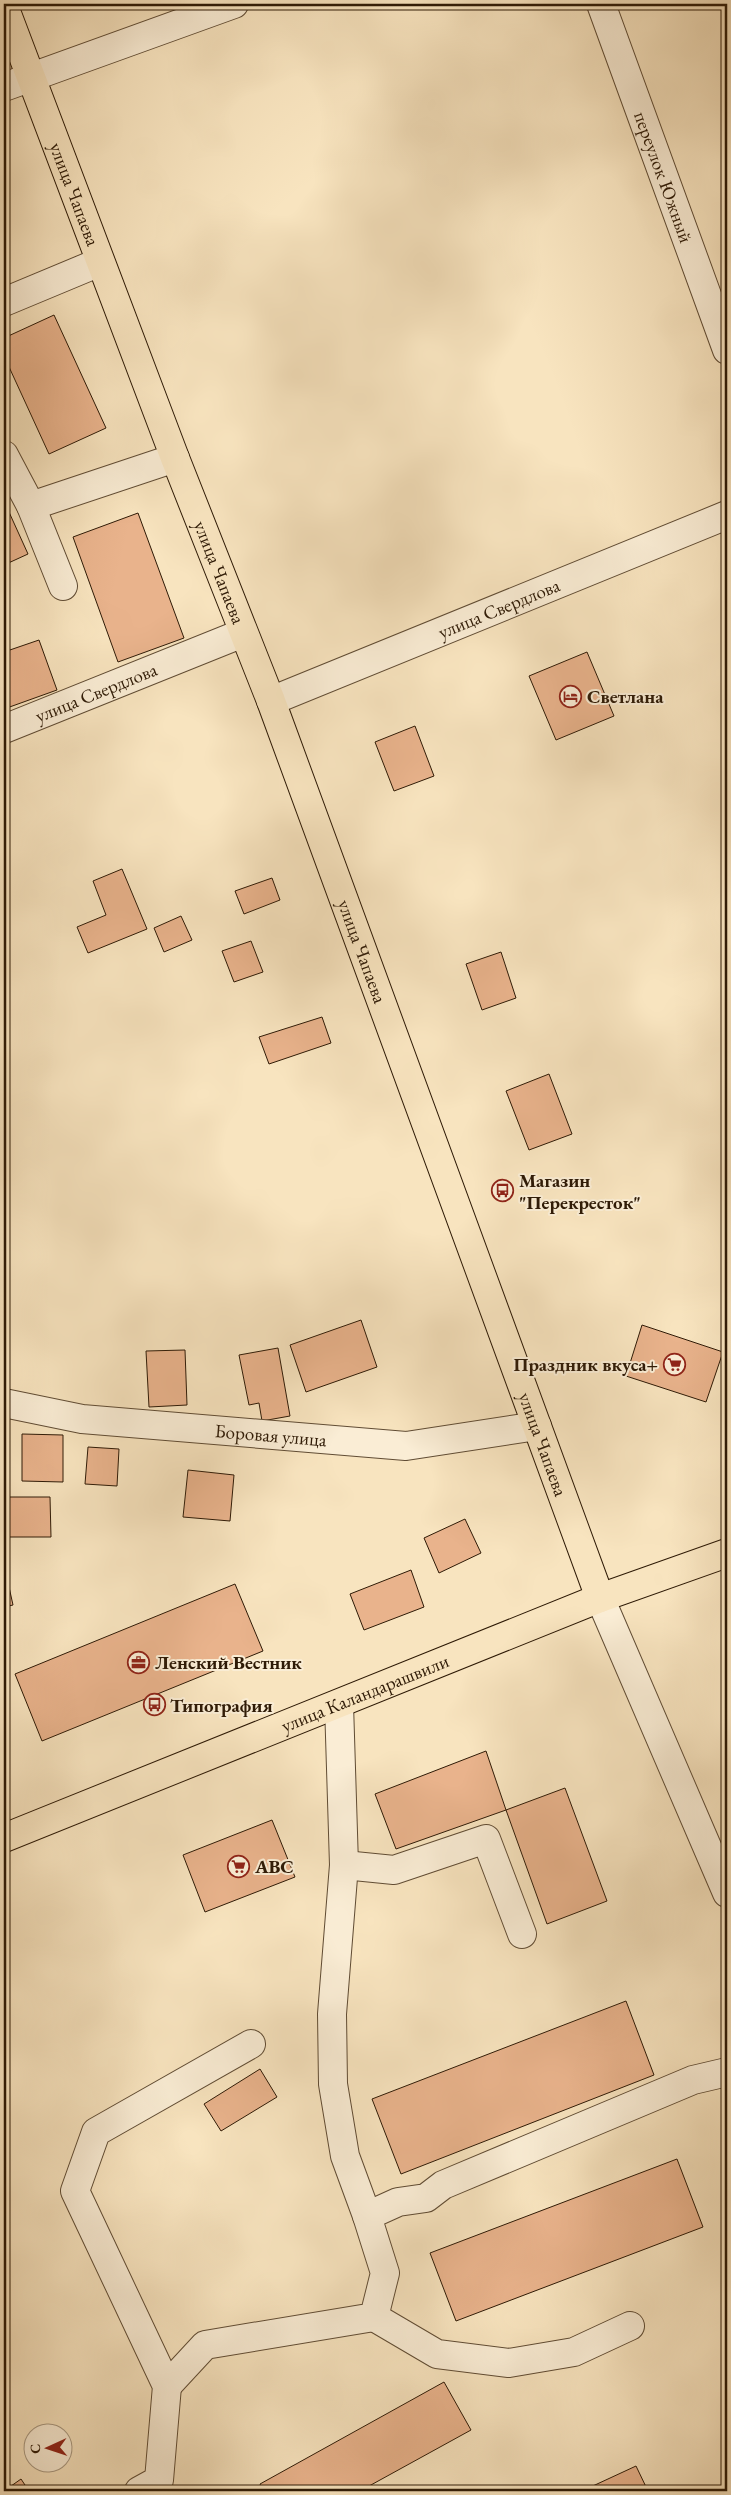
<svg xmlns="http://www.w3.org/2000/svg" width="731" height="2495" font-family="'EB Garamond',serif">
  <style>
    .building { fill: #e9b38c; stroke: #2e1a06 }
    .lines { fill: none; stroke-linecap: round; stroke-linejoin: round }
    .minor-casing { stroke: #604c34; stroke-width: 30 }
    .major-casing { stroke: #2e1a06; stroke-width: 30 }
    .minor { stroke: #faedd5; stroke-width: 28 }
    .major { stroke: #f8e4bf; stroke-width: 28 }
    .labels { text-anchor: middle; stroke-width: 4; stroke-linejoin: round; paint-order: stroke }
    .street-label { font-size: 19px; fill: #2e1a06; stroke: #faedd5 }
    .poi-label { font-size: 19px; font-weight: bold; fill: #2e1a06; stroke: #faedd5; text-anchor: start }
  </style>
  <rect width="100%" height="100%" fill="#f8e4bf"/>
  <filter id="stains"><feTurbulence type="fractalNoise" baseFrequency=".004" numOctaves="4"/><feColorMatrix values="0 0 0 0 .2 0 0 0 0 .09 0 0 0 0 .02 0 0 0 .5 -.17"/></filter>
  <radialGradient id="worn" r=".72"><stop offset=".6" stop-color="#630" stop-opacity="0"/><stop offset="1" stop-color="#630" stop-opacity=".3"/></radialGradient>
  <!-- building -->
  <path class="building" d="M54,315L106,428L49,454L4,356V338Z
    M4,501L28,554L4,565Z
    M138,513L184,638L118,662L73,537Z
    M39,640L57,690L4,709V652Z
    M587,652L614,716L556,740L529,676Z
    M415,726L434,776L394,791L375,742Z
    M122,869L147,929L88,953L77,927L106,915L93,881Z
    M272,878L280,900L244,914L235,891Z
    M181,916L192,940L164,952L154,928Z
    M251,941L263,972L234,982L222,951Z
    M501,952L516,998L482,1010L466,964Z
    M322,1017L331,1043L269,1064L259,1037Z
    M549,1074L572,1134L529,1150L506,1091Z
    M361,1320L377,1367L306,1392L290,1345Z
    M642,1325L723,1352L706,1402L626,1376Z
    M278,1348L290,1416L262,1421L259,1403L249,1405L239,1355Z
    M185,1350L187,1405L149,1407L146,1351Z
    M22,1434L63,1435V1482L22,1481Z
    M88,1447L119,1449L117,1486L85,1484Z
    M188,1470L234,1475L230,1521L183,1517Z
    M4,1497H50L51,1537H4Z
    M465,1519L481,1553L439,1573L424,1538Z
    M411,1570L424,1607L364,1630L350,1594Z
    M7,1578L13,1605L4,1607V1579Z
    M235,1584L263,1651L42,1741L15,1674Z
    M486,1751L506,1810L396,1849L375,1794Z
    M565,1788L607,1901L547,1924L506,1810Z
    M272,1820L295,1877L205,1912L183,1855Z
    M626,2001L654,2075L401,2174L372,2099Z
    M260,2069L277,2097L221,2131L204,2104Z
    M677,2159L703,2227L456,2321L430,2253Z
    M444,2382L471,2430L360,2491H263L260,2484Z
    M636,2466L648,2491H582Z
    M21,2479L29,2491H4Z"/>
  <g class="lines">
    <defs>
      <g id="minor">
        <path id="s1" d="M601,4L727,350"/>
        <path d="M4,87L234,4"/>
        <path d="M4,302L100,262"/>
        <path d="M4,455L31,506L175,458"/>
        <path d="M31,506L63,586"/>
        <path id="s2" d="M271,701L727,515"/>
        <path id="s3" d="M4,729L243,633"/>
        <path id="s4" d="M4,1403L82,1419L406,1446L537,1426"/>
        <path d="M600,1598L727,1893"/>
        <path d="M339,1704L344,1865L332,2014L333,2084L345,2156L367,2216"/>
        <path d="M344,1865L394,1870L486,1839L522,1934"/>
        <path d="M374,2317L437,2354L509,2363L574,2352L630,2326"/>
        <path d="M167,2386L205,2345L374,2317L385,2273L367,2216L398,2202L426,2198L443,2185L693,2080L727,2072"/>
        <path d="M139,2491L159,2480L167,2386L75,2191L96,2132L251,2044"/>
      </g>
      <g id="major">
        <path id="s5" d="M4,6L175,458L271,701L600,1598"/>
        <path id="s6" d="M4,1838L600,1598L727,1553"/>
      </g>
    </defs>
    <!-- minor casing -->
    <use href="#minor" class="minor-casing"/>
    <!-- major casing -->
    <use href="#major" class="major-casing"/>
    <!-- minor -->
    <use href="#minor" class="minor"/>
    <!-- major -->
    <use href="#major" class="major"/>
  </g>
  <!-- icons -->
  <defs>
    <symbol id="hotel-ring" viewBox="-11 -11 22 22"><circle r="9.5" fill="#faedd5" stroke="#8f2418" stroke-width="1.5"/><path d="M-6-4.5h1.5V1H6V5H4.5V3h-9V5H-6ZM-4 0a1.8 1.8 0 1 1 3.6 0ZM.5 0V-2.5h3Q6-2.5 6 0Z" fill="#8f2418"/></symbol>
    <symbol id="bus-ring" viewBox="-11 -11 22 22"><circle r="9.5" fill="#faedd5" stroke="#8f2418" stroke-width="1.5"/><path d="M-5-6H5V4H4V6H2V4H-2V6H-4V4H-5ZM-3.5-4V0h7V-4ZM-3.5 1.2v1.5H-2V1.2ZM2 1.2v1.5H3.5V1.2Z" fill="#8f2418"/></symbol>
    <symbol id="supermarket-ring" viewBox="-11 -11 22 22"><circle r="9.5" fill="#faedd5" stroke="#8f2418" stroke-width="1.5"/><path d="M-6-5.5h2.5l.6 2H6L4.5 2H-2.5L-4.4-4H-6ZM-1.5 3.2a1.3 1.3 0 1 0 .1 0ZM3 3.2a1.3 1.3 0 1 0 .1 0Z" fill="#8f2418"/></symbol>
    <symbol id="office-ring" viewBox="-11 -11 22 22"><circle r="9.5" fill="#faedd5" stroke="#8f2418" stroke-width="1.5"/><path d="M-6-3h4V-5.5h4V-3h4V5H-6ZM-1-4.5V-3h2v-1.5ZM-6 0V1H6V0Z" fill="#8f2418"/></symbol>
  </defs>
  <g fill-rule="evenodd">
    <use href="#hotel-ring" x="558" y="684" width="25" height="25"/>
    <use href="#bus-ring" x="490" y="1178" width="25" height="25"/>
    <use href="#supermarket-ring" x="662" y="1352" width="25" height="25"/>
    <use href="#office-ring" x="126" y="1650" width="25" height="25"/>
    <use href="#bus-ring" x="142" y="1692" width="25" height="25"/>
    <use href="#supermarket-ring" x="226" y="1854" width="25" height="25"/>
  </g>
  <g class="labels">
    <!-- street labels -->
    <g class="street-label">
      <text dy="7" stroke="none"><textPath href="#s1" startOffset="184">переулок Южный</textPath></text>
      <text dy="7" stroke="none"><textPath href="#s5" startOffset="201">улица Чапаева</textPath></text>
      <text dy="7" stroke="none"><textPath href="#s5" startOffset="606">улица Чапаева</textPath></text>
      <text dy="7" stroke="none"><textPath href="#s2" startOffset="246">улица Свердлова</textPath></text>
      <text dy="7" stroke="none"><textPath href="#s3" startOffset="99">улица Свердлова</textPath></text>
      <text dy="7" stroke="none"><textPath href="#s5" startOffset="1011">улица Чапаева</textPath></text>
      <text dy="7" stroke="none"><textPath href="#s4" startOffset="269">Боровая улица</textPath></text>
      <text dy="7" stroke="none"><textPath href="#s5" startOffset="1536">улица Чапаева</textPath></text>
      <text dy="7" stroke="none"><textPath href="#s6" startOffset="389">улица Каландарашвили</textPath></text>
    </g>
    <!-- poi labels -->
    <g class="poi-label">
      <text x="587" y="703">Светлана</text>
      <text x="519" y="1187">Магазин<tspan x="519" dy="22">"Перекресток"</tspan></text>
      <text x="658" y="1371" text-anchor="end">Праздник вкуса+</text>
      <text x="155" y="1669">Ленский Вестник</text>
      <text x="170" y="1712">Типография</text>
      <text x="255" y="1873">ABC</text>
    </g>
  </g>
  <!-- margin -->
  <rect width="731" height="2495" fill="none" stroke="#f8e4bf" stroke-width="20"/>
  <rect x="5" y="5" width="721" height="2485" fill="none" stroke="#2e1a06" stroke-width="2.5"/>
  <rect x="10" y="10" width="711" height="2475" fill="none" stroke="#2e1a06"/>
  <!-- north arrow -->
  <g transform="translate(48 2448) rotate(267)"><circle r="24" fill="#faedd5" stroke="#a89982"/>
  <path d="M0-4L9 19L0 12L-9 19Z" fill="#8f2418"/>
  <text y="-8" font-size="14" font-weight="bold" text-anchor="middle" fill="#2e1a06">С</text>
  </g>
  <rect width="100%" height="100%" filter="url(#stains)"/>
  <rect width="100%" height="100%" fill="url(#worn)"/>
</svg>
